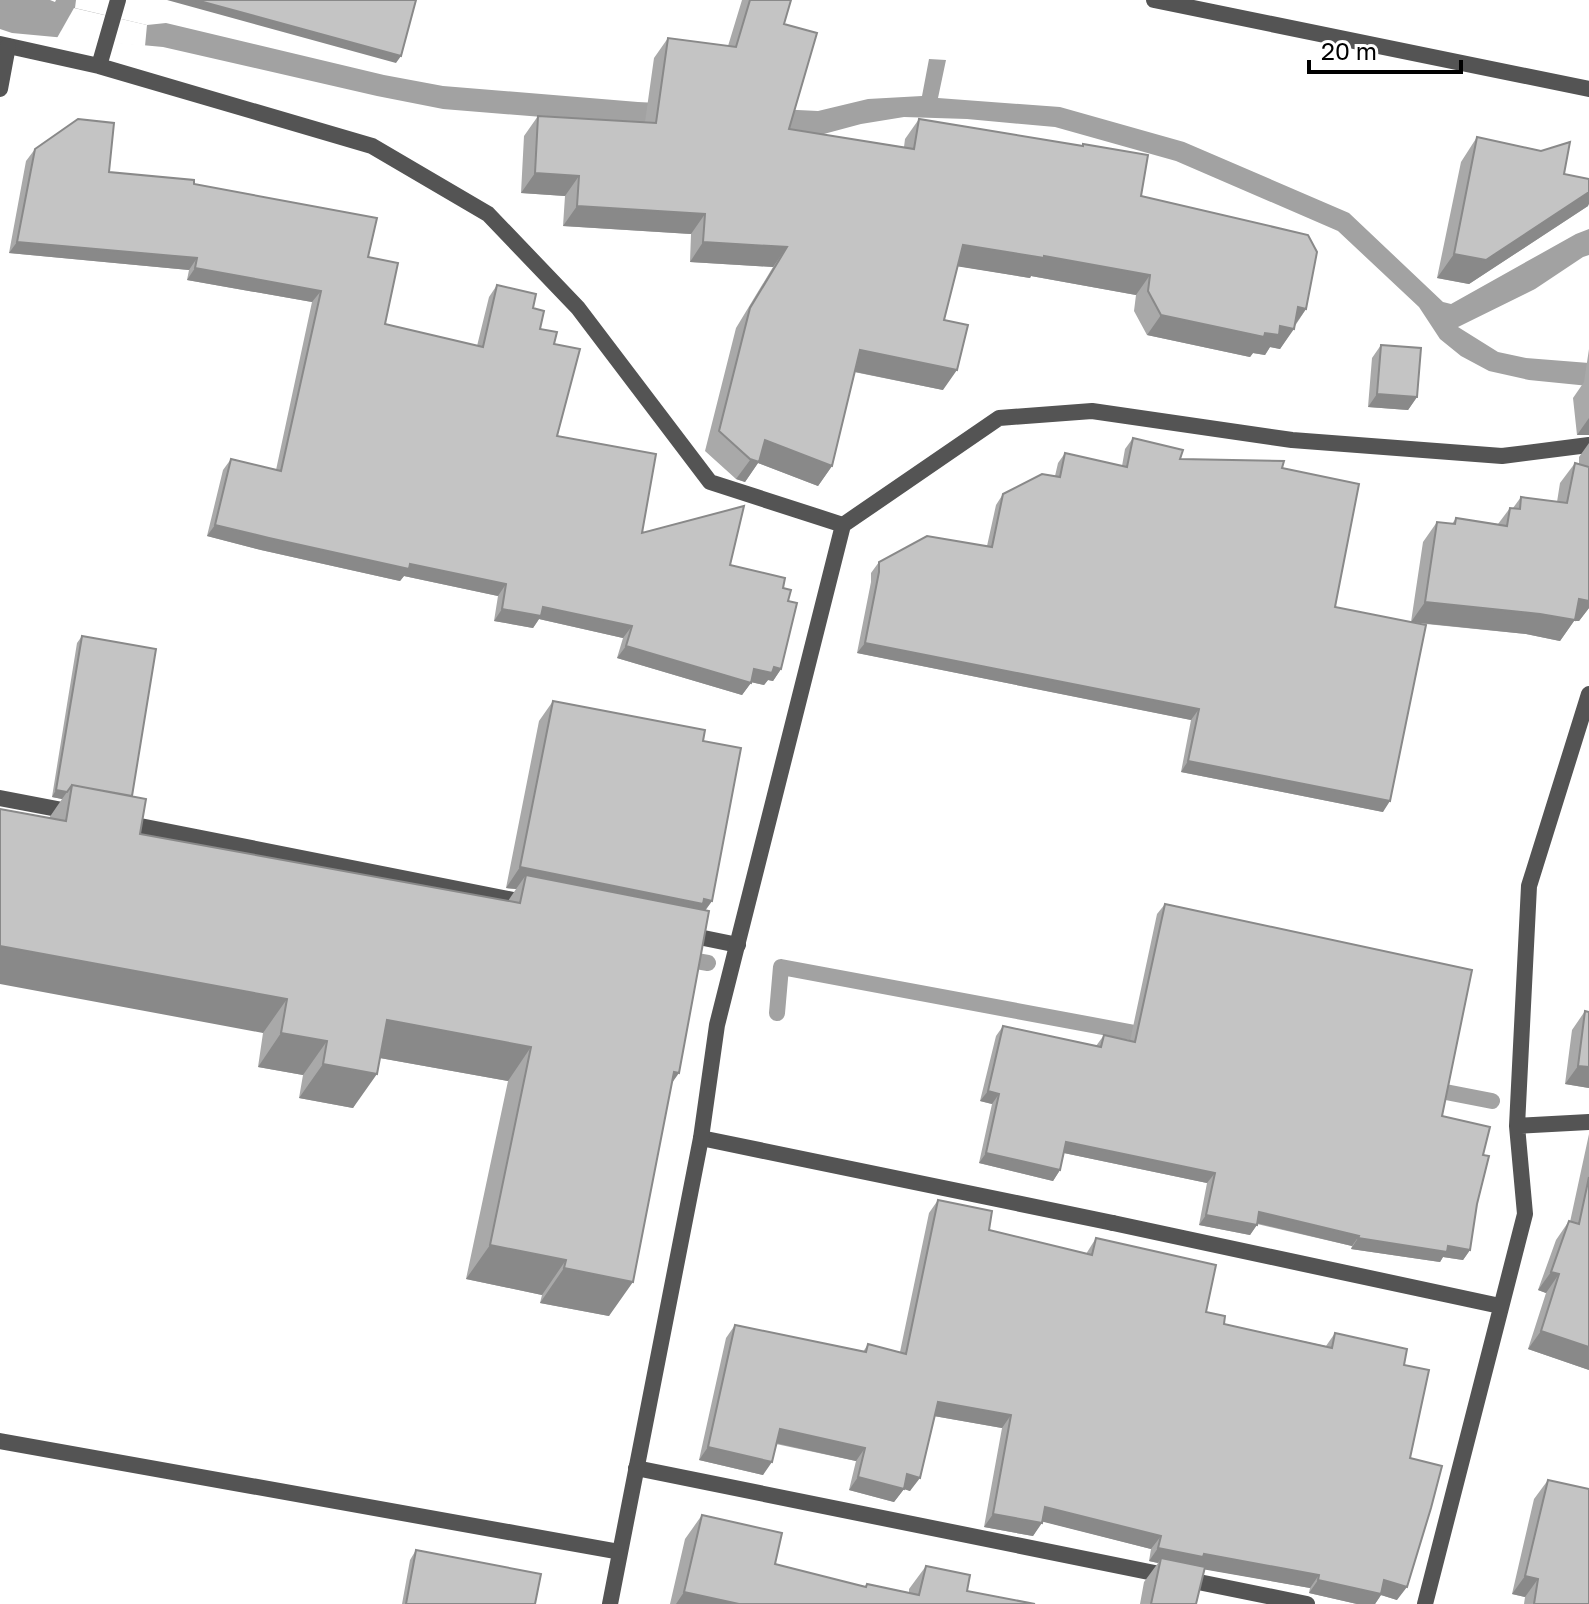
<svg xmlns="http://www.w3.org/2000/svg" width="1589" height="1604" font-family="'Golos Text',sans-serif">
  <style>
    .water { fill: #a2a2a2 }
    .pier { fill: #fff }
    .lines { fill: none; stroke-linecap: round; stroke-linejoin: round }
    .stream { stroke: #a2a2a2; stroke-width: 16 }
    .service { stroke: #545454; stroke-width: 16 }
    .minor { stroke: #545454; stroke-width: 16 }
    .tertiary { stroke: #545454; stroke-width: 16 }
    .wall { fill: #a9a9a9 }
    .shaded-wall { fill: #898989 }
    .building { fill: #c4c4c4; stroke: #898989; stroke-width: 2 }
  </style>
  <rect width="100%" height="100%" fill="#fff"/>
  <!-- water -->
  <path class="water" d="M0,0H50L55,2L56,0H76L75,8L147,25L166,23L384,75L443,86L638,102L818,111L868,99L922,96L929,59L946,60L938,98L1060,107L1184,142L1349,213L1443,302L1451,304L1576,234L1589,229V255L1583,257L1535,289L1458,327L1498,352L1526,358L1589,363V386L1529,380L1489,371L1461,356L1440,339L1419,307L1338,231L1176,161L1055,127L967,119L904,117L861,124L820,135L642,125L443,109L377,96L163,47L12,33L0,29Z"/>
  <!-- pier -->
  <path class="pier" d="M74,8L147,25L145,46L57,38Z"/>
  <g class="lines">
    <!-- stream -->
    <path class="stream" d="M679,958L708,963
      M777,1013L781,967L1151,1036
      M1425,1088L1492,1101"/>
    <!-- service -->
    <path class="service" d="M0,798L73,812
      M120,822L528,903
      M684,934L738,945
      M701,1138L1113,1223
      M636,1468L1307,1604"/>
    <!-- minor -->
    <path class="minor" d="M0,44L99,66L372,146L488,214L578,308L710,482L843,525L999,418L1092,411L1292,440L1502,456L1589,445
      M99,66L118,0
      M1517,1126L1589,1122
      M1113,1223L1500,1306
      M0,1441L620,1552
      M610,1604L701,1138L717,1025L843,525
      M1425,1604L1525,1214L1517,1126L1529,886L1589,694"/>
    <!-- tertiary -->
    <path class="tertiary" d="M1154,0L1589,89
      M0,89L8,46"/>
  </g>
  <!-- wall -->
  <path class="wall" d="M742,0H791L784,24L789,129L904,147L905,139L919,119L1081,146L1083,144L1141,196L1306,309L1280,349L1270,347L1265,355L1253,353L1250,357L1147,335L1134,311L1136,295L1031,276L1030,278L958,266L944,320L943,390L854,372L832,466L818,486L758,463L745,482L736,479L705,451L736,328L773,267L690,262L691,234L563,226L565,196L521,193L524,136L538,116L645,122L654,58L668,38L728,46Z
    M1477,137L1564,174L1588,206L1469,284L1437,278L1461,162Z
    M35,149L109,172L194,184L368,257L385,324L477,346L489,297L497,285L533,308L540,329L554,344L557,436L642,533L730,565L783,588L788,601L781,669L773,681L768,680L764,685L751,682L742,695L617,658L623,638L539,619L533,628L494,621L498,596L404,576L400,581L261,550L207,536L223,470L231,459L276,470L312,302L187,280L189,270L9,253L26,161Z
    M1381,345L1417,397L1408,410L1368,407L1372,358Z
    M1589,349V435H1577L1573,398L1584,382Z
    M1133,438L1180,459L1282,468L1335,607L1411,622L1423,542L1437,522L1452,524L1456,518L1498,524L1510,508H1513L1521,497L1557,502L1560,483L1575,463L1579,465V457L1589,443V608L1579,621H1574L1560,641L1526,634L1416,623L1383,812L1181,772L1191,720L857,653L871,582V573L879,562L987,546L996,505L1003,494L1055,476L1058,463L1065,453L1122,466L1125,449Z
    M82,636L132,796L140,834L508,901L516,889L506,888L539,721L553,701L703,741L712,901L705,911L672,1083L609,1316L540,1303L542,1295L466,1279L508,1081L380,1058L353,1108L299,1098L303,1075L258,1067L263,1033L49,818L62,799L52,797L77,643Z
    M1165,904L1442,1116L1483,1155L1470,1250L1463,1260L1443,1257L1440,1262L1351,1249L1352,1246L1257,1224L1250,1235L1199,1225L1207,1183L1064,1153L1060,1170L1053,1181L979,1163L992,1104L980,1101L996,1036L1003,1026L1096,1046L1104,1035L1130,1041L1157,914Z
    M1585,1011L1589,1012V1088L1565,1084L1572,1030Z
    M1589,1134V1370L1528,1349L1546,1293L1538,1290L1556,1240L1569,1221L1570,1222Z
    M938,1200L989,1230L1086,1254L1096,1238L1224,1324L1326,1346L1335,1333L1404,1365L1410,1458L1397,1600L1381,1595L1375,1604H1357L1309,1593L1310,1588L1205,1569L1196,1604H1140L1144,1582L1158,1563L1149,1561L1151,1549L1042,1521L1033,1536L984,1527L1002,1428L934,1416L910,1491L904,1489L894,1502L849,1490L856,1461L776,1444L763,1475L699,1460L726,1338L735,1325L863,1352L868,1344L900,1352L929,1213Z
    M1548,1480L1589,1604H1524L1525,1597L1512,1594L1534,1499Z
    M702,1515L775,1564L865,1587L867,1584L909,1593V1589L926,1566L967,1591L1035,1604H670L685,1539Z
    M416,1550L535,1604H402L410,1560Z"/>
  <!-- shaded-wall -->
  <path class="shaded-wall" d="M167,0H196L401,56L396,63Z
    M535,173L579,176L565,196L521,193Z
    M1589,192V204L1588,206L1469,284L1437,278L1454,254Z
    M577,206L705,214L691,234L563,226Z
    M17,242L197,258L189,270L9,253Z
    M703,242L787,247L773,267L690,262Z
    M963,245L1044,256L1150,275L1136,295L1031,276L1030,278L949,265Z
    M195,268L321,291L312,302L187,280Z
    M1298,307L1306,309L1292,329Z
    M1161,315L1265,333L1280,326L1294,329L1280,349L1270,347L1265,355L1253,353L1250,357L1147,335Z
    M860,350L957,370L943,390L846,370Z
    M1377,394L1417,397L1408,410L1368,407Z
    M1589,418V435H1577Z
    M765,440L832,466L818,486L758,463L745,482L736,479Z
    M215,525L410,564L506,584L498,596L404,576L400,581L261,550L207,536Z
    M1579,599L1589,601V608L1579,621H1574L1560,641L1526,634L1411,622L1425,602Z
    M543,607L632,626L623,638L539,619L533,628L494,621L502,609Z
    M865,643L1199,709L1191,720L857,653Z
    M626,646L751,683L742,695L617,658Z
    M774,667L781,669L773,681L768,680L764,685L746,681L754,669Z
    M1188,761L1390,801L1383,812L1181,772Z
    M56,790L67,792L62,799L52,797Z
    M520,867L704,899L712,901L697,921L526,875L516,889L506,888Z
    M0,946L287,999L263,1033L0,984Z
    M387,1020L531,1047L508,1081L363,1055Z
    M281,1033L327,1041L303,1075L258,1067Z
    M323,1064L377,1074L353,1108L299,1098Z
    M1578,1066L1589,1067V1088L1565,1084Z
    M674,1072L679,1073L655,1107Z
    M988,1091L999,1094L992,1104L980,1101Z
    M1066,1142L1215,1173L1207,1183L1059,1152Z
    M986,1153L1060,1170L1053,1181L979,1163Z
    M1259,1212L1359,1236L1352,1246L1252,1222Z
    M1206,1215L1257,1225L1250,1235L1199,1225Z
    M1358,1238L1448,1246L1470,1250L1463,1260L1443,1257L1440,1262L1351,1249Z
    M490,1245L566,1260L542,1295L466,1279Z
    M564,1268L633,1282L609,1316L540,1303Z
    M1551,1272L1559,1274L1546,1293L1538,1290Z
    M1541,1331L1589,1347V1370L1528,1349Z
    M938,1402L1011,1415L1002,1428L928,1415Z
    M780,1429L865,1448L856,1461L771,1442Z
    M708,1447L772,1462L763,1475L699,1460Z
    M907,1474L920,1478L910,1491L898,1487Z
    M858,1477L904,1489L894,1502L849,1490Z
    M1045,1507L1161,1536L1151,1549L1036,1520Z
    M993,1514L1042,1523L1033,1536L984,1527Z
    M1158,1548L1204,1554L1319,1575L1310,1588L1196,1568L1161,1558L1158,1563L1149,1561Z
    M1525,1576L1538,1579L1525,1597L1512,1594Z
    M1318,1580H1384L1407,1587L1397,1600L1381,1595L1375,1604H1357L1309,1593Z
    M684,1592L739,1604H676Z"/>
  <!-- building -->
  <path class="building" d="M196,0H416L401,56Z
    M750,0H791L784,24L817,33L789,129L914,149L919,119L1083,146V144L1148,155L1141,196L1308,235L1317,252L1306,309L1298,307L1294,329L1280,326L1279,335L1265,333L1264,337L1161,315L1148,291L1150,275L1044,256V258L963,245L944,320L968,325L957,370L860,350L832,466L765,440L759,462L750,459L719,431L750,308L787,247L703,242L705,214L577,206L579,176L535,173L538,116L656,123L668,38L736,47Z
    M78,119L114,123L109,172L194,180V184L377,218L368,257L398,263L385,324L483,347L497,285L536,294L533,308L544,311L540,329L557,332L554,344L580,349L557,436L656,454L642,533L744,506L730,565L785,578L783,588L791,590L788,601L797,603L781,669L774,667L772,673L754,669L751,683L626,646L632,626L543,607L541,616L502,609L506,584L410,564L409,569L269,538L215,525L231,459L281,471L321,291L195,268L197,258L17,242L35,149Z
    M1477,137L1541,151L1570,142L1564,174L1589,179V192L1486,260L1454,254Z
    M1381,345L1421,348L1417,397L1377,394Z
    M1133,438L1183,450L1180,459L1284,461L1282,468L1359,484L1335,607L1426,625L1390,801L1188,761L1199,709L865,643L879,572V562L927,536L992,547L1003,494L1042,474L1060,477L1065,453L1127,467Z
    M1575,463L1589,467V601L1579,599L1575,620L1540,614L1425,602L1437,522L1455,524L1456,518L1507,526L1510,508L1520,509L1521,497L1567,503Z
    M82,636L156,649L132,796L72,785L67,792L56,790Z
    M553,701L705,730L703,741L741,748L712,901L704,899L703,904L520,867Z
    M72,785L146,799L140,834L520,903L526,875L709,911L679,1073L674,1072L633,1282L564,1268L566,1260L490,1245L531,1047L387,1020L377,1074L323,1064L327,1041L281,1033L287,999L0,946V809L66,821Z
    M1165,904L1472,970L1442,1116L1490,1127L1483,1155L1489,1156L1477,1204L1470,1250L1448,1246L1447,1252L1358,1238L1359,1236L1259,1212L1257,1225L1206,1215L1215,1173L1066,1142L1060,1170L986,1153L999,1094L988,1091L1003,1026L1101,1047L1104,1035L1135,1042Z
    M1585,1011L1589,1012V1067L1578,1066Z
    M1589,1177V1347L1541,1331L1559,1274L1551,1272L1569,1221L1579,1224Z
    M938,1200L992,1211L989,1230L1092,1255L1096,1238L1216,1265L1206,1312L1225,1316L1224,1324L1332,1348L1335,1333L1407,1349L1404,1365L1429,1370L1410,1458L1442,1466L1431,1508L1407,1587L1384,1580L1381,1594L1318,1580L1319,1575L1204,1554L1203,1557L1158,1548L1161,1536L1045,1507L1042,1523L993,1514L1011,1415L938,1402L920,1478L907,1474L904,1489L858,1477L865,1448L780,1429L772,1462L708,1447L735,1325L866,1352L868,1344L906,1354Z
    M1548,1480L1589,1489V1604H1534L1538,1579L1525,1576Z
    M702,1515L782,1533L775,1564L866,1587L867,1584L919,1595L926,1566L970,1575L967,1591L1035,1604H739L684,1592Z
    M416,1550L541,1574L535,1604H406Z
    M1161,1558L1205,1567L1196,1604H1151Z"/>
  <!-- scale -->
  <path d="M1309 60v12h152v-12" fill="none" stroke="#000000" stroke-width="4"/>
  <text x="1321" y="60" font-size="24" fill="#000000" stroke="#ffffff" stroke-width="6" paint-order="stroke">20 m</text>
</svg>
